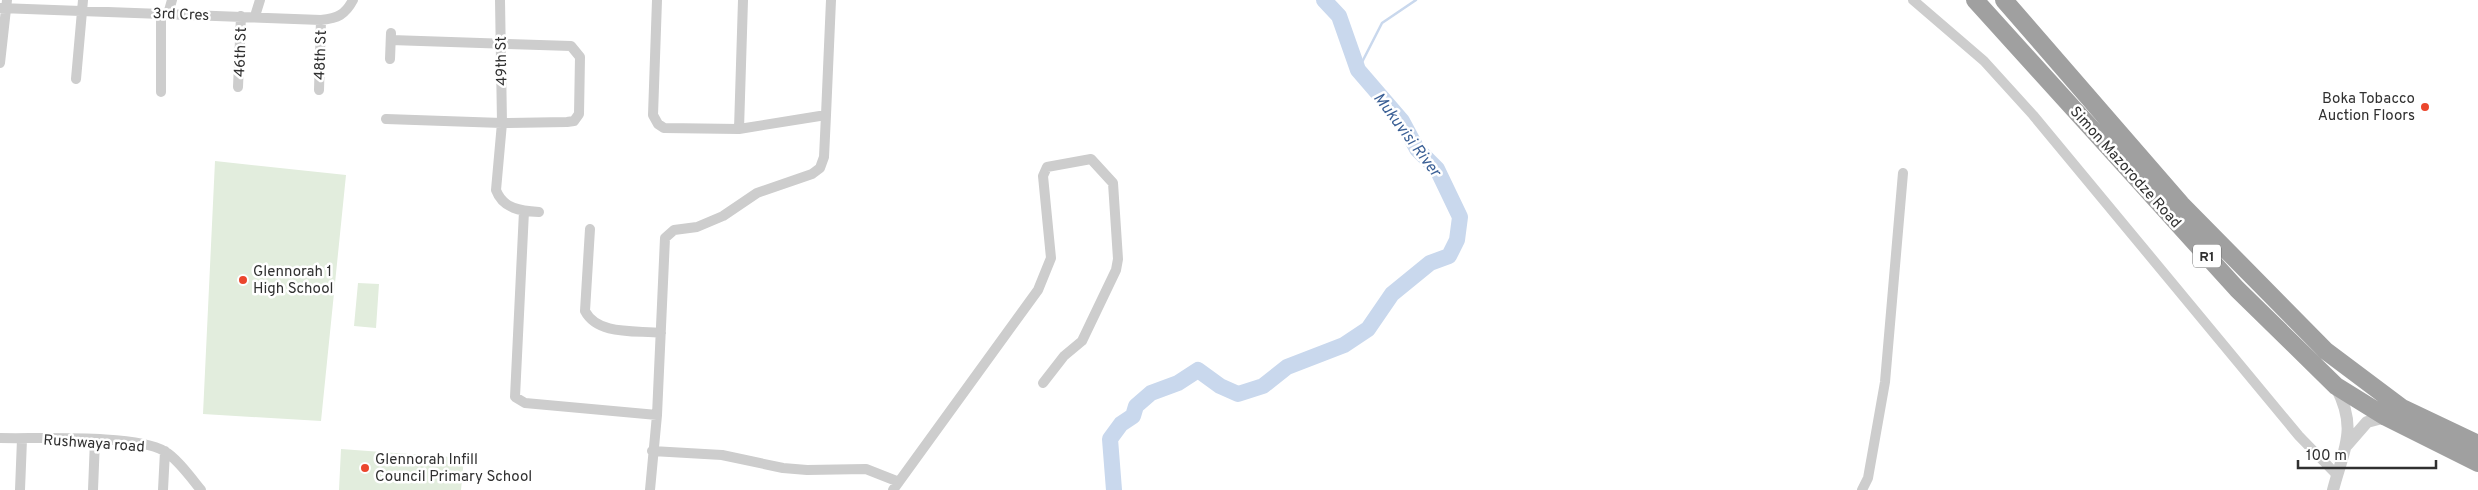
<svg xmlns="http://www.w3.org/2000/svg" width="2478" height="490" font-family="Overpass,sans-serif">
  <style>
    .green { fill: #e2eddd }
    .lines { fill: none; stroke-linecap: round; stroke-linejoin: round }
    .stream { stroke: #c9d8ed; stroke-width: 2.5 }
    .river { stroke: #c9d8ed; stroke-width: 16 }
    .minor { stroke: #cdcdcd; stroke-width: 10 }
    .tertiary { stroke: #cdcdcd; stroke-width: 12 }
    .trunk { stroke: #a0a0a0; stroke-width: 18 }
    .poi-dot { fill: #eb462d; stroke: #fff; stroke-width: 2 }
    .labels { text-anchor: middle; stroke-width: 5; stroke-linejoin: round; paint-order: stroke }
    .shield { fill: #fff; stroke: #6e6e6e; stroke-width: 1 }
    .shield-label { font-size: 14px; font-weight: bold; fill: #303030 }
    .street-label { font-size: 15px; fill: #303030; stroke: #fff }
    .poi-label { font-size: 15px; fill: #303030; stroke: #fff; text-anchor: start }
    .water-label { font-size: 16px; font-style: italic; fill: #3a5f95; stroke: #fff }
  </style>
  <rect width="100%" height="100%" fill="#fff"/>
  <!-- green -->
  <path class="green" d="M215,161L346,175L321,421L203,414Z
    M358,283L379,284L376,328L354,326Z
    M341,449L464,458L461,490H339Z"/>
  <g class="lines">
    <!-- stream -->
    <path class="stream" d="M1358,70L1382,23L1416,0"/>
    <!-- river -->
    <path class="river" d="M1114,490L1110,439L1121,424L1133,416L1136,406L1151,393L1178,383L1198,370L1220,386L1238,394L1263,386L1287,367L1344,345L1368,329L1392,294L1430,263L1449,256L1457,240L1460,217L1437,169L1417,149L1402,121L1358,70L1339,16L1324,0"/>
    <!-- minor -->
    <path class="minor" d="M500,0L502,123L496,190C503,209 521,211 539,212
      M657,0L653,115L658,124L664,128L739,129L826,115L831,0
      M1913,0L1984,61L2033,115L2299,436L2337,475
      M0,8L321,20C338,18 345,15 353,0
      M161,14V92
      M168,14L172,0
      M255,16L260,0
      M390,59L391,33
      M0,63L7,0
      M76,79L83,0
      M238,87L241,16
      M319,90L321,20
      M386,119L502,123L567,122L574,121L579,114L580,57L571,46L391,40
      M739,129L743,0
      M524,211L515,397L525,403L657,415
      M590,229L585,311C598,336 637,330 661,333
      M0,438C35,439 137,434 164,451C176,457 192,479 201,490
      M652,451L722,455L783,468L807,470L866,469L899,482
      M20,490L22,439
      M93,490L95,440
      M163,490L165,451
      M650,490L657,415L665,238L674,230L697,227L723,216L757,193L812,174L820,168L824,157L826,115
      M893,490L1038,290L1051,258L1043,176L1047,167L1091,159L1113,183L1118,259L1116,270L1082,341L1064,356L1043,383
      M1862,490L1868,478L1885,382L1903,173"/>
    <!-- tertiary -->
    <path class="tertiary" d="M2347,445L2367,422L2386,417
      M2333,490C2344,448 2358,429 2336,387"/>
    <!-- trunk -->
    <path class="trunk" d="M1975,0L2237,289L2336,386L2386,417L2478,463
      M2004,0L2181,204L2326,351L2402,408L2478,444"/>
  </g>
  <!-- markers -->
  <g class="poi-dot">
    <circle cx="2425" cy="107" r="5"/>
    <circle cx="243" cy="280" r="5"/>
    <circle cx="365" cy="468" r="5"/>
  </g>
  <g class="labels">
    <!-- shield labels -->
    <rect class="shield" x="2193" y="244.5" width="28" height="23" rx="4"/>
    <g class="shield-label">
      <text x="2207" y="261">R1</text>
    </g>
    <!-- street labels -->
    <g class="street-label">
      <text transform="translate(181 14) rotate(2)" y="5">3rd Cres</text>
      <text transform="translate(240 52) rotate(-88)" y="5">46th St</text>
      <text transform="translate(320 55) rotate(-88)" y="5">48th St</text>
      <text transform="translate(501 61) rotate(-91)" y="5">49th St</text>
      <text transform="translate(2126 167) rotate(48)" y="5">Simon Mazorodze Road</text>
      <text transform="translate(94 443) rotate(4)" y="5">Rushwaya road</text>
    </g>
    <!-- poi labels -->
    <g class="poi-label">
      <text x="2415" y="103" text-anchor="end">Boka Tobacco<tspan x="2415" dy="17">Auction Floors</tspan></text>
      <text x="253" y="276">Glennorah 1<tspan x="253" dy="17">High School</tspan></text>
      <text x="375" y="464">Glennorah Infill<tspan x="375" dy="17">Council Primary School</tspan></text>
    </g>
    <!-- water labels -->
    <g class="water-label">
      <text transform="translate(1408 134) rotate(53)" y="6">Mukuvisi River</text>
    </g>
  </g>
  <!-- scale -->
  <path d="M2298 460v8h138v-8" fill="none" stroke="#303030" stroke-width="2.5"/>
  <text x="2306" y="460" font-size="15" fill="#303030" stroke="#ffffff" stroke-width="4" paint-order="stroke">100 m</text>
</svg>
